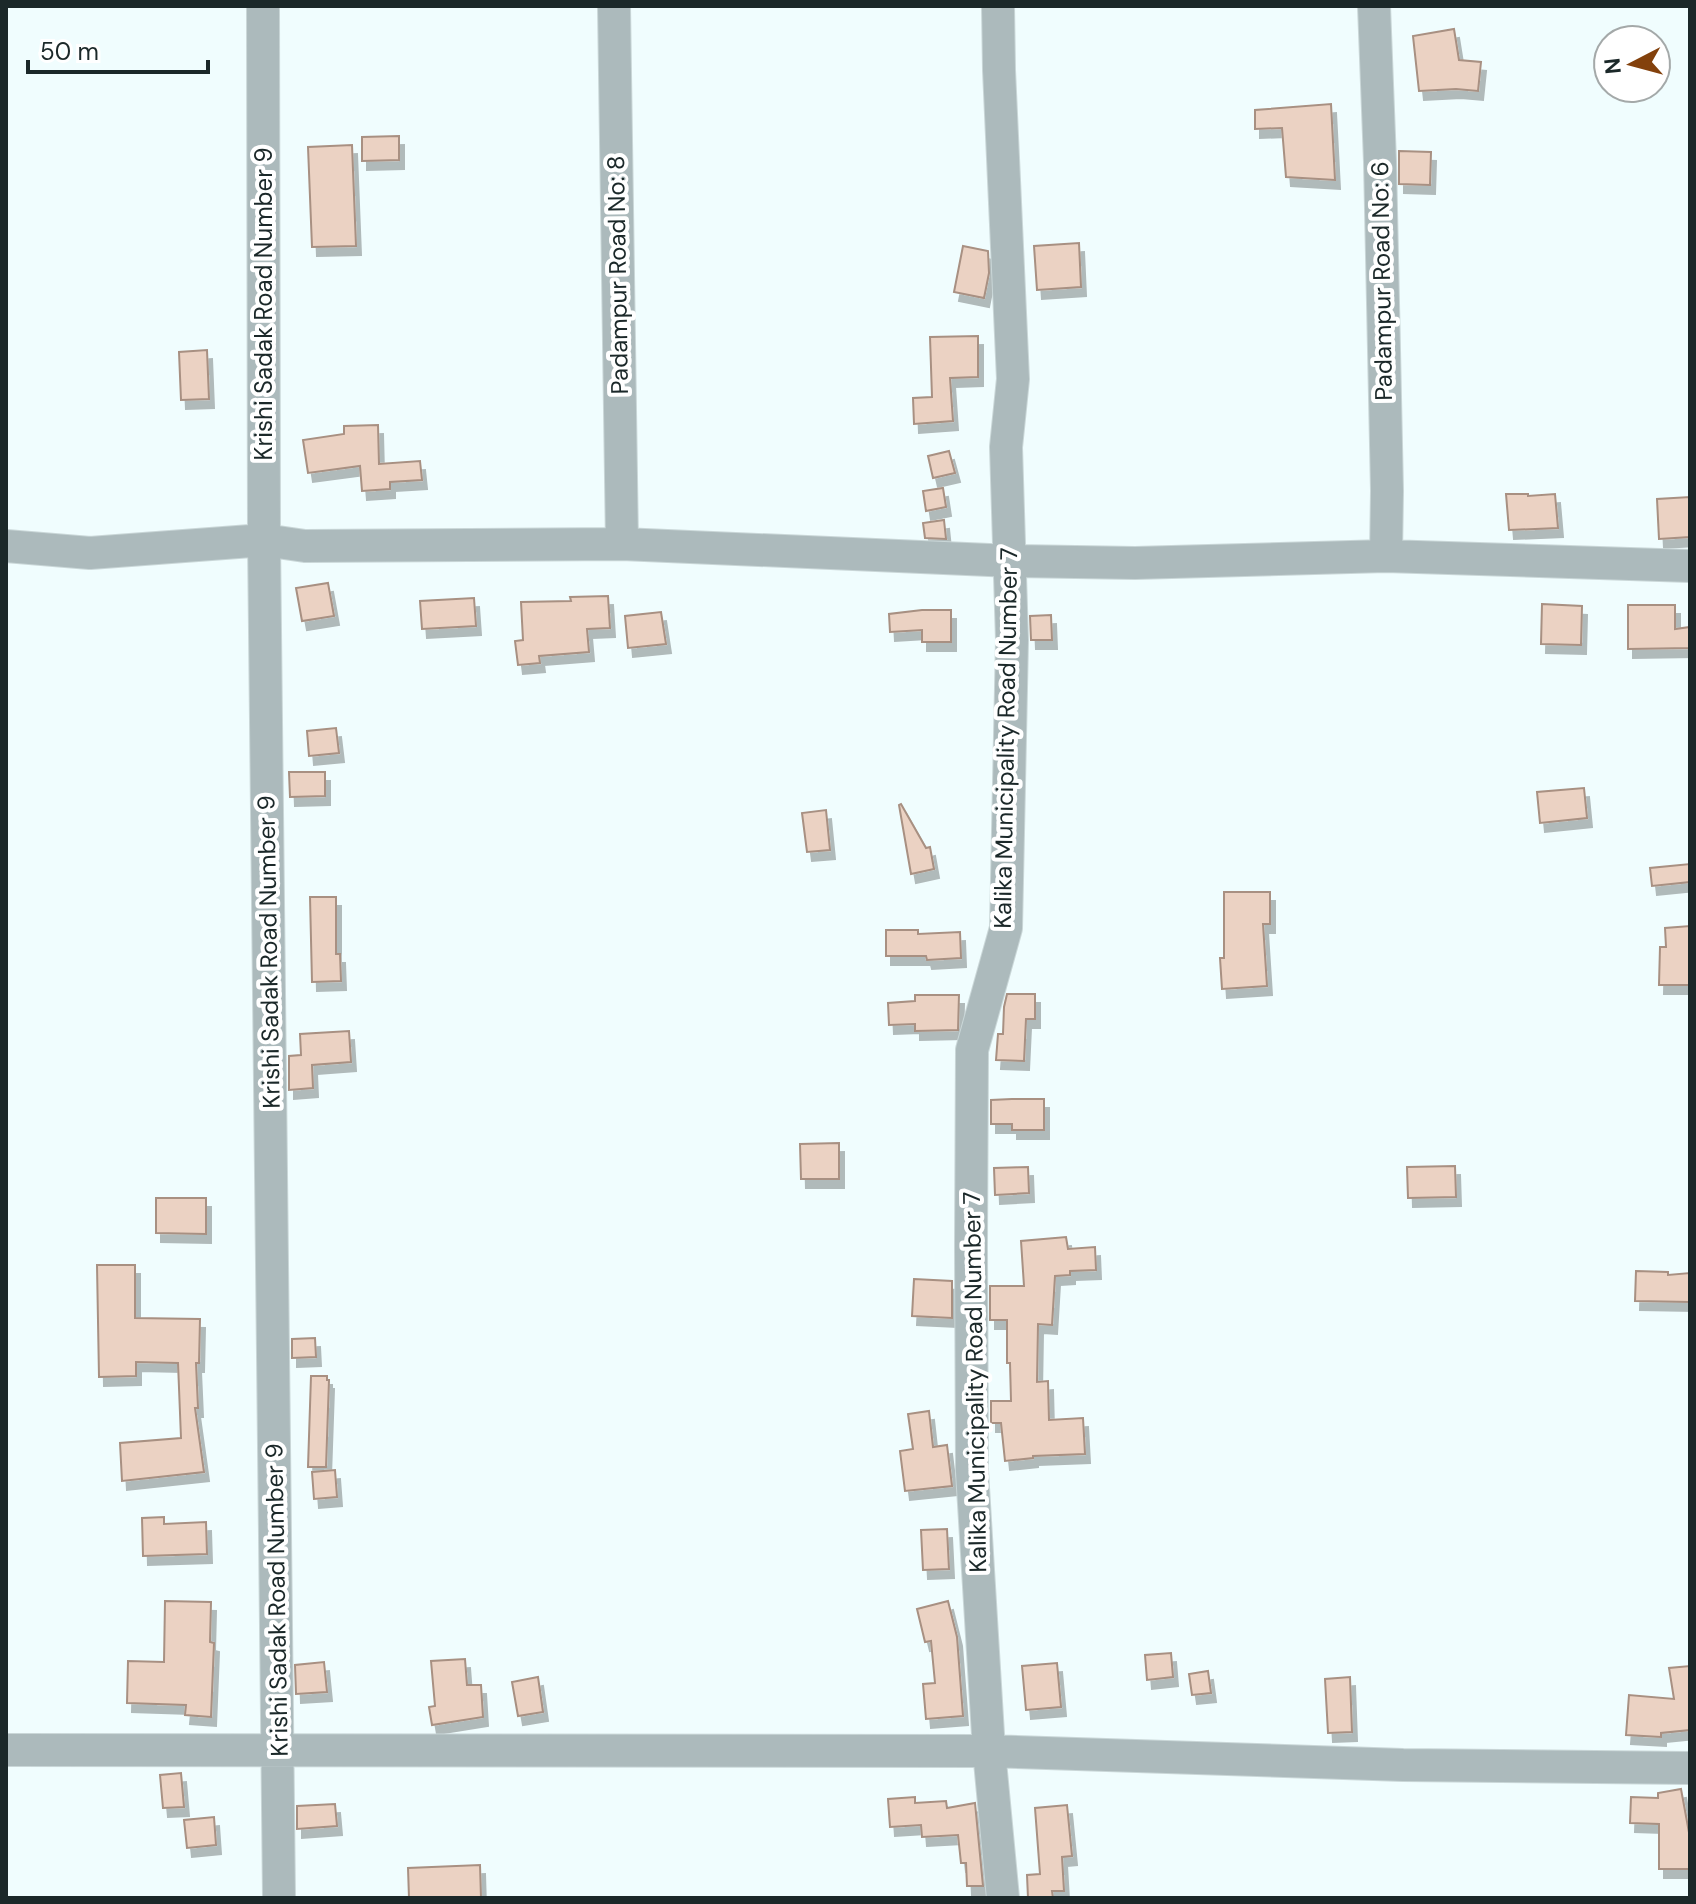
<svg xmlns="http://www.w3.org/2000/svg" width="1696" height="1904" font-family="'DM Sans',sans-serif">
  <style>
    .building { fill: #ebd2c3; stroke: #a89082; stroke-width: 2; filter: url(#shadow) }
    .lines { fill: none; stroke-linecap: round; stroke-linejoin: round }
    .minor-casing { stroke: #cad7d8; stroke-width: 34 }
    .minor { stroke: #acbabc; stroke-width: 32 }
    .labels { text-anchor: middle; stroke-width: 8; stroke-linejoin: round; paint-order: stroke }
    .street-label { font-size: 24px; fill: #1b2829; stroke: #fff }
  </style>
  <defs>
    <filter id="shadow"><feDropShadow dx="5" dy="9" stdDeviation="0" flood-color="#0004"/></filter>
  </defs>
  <rect width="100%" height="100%" fill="#f0fdfe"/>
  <!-- building -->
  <path class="building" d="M1454,29L1459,60L1481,62L1478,91L1456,89L1419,91L1413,36Z
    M1331,104L1335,180L1286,177L1282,128L1255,129V110Z
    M399,136V160L362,161V137Z
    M352,145L356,246L312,247L308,147Z
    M1399,151L1431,152L1430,185L1399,184Z
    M1079,243L1081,287L1037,290L1034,246Z
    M963,246L988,251L989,273L984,298L954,292Z
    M978,336V377L950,378L953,421L914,424L913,398L932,397L930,337Z
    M207,350L209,399L181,400L179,352Z
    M378,425L379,464L420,461L422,480L390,482V489L362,491L360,466L308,473L303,440L344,434V426Z
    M949,451L955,473L933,478L928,456Z
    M943,488L946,507L926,511L923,491Z
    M1506,494H1528V496L1555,494L1558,528L1509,530Z
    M1690,497V537L1659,539L1657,499Z
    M944,520L946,539L925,538L923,523Z
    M328,583L334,616L302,621L296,588Z
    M608,596L610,628L587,629L589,652L539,656L540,663L518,665L515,641L523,640L521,602L571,601L570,597Z
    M474,598L476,626L422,629L420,601Z
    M1542,604L1582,606L1581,645L1541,644Z
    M1628,605H1675V629L1690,627V648L1628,649Z
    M922,610H951V642H922V630L890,632L889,614Z
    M661,612L666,644L628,648L625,616Z
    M1051,615L1052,640H1031L1030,616Z
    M336,728L339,753L309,756L307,731Z
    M289,772H325V796L290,797Z
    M1584,788L1587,818L1540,823L1537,792Z
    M901,804L926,848L930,847L934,869L911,874L899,805Z
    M826,810L830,850L807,852L802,813Z
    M1690,864V882L1652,886L1650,868Z
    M1224,892H1270V924H1263L1267,986L1222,989L1220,958H1224Z
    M310,897H336V954H340L341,981L312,982Z
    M1690,926V985H1659L1660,947H1666L1665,928Z
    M886,930H918V934L960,932L961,958L927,960L926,956H886Z
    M1007,994H1035V1019H1026L1024,1061L996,1060L998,1034H1003L1004,1007Z
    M915,995H959L958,1030L915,1031V1024L889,1025L888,1003L915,1001Z
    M349,1031L351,1062L312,1065L313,1088L289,1090V1056L301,1055L300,1034Z
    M1012,1099H1044V1130H1012V1124H991V1100Z
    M839,1143V1179H801L800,1144Z
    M1455,1166L1456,1197L1408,1198L1407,1167Z
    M1028,1167L1029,1193L995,1195L994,1168Z
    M156,1198H206V1234L156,1233Z
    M1066,1237L1068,1249L1095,1247L1096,1270L1070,1271V1275L1055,1276L1052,1325L1038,1324L1037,1382L1048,1381L1049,1420L1083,1418L1085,1454L1033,1456V1458L1005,1461L1001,1423H991V1401H1011L1010,1363H1007V1320H990V1286H1024L1021,1241Z
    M97,1265H135V1318L200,1319L199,1363H196L198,1408H195L204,1472L122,1481L120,1443L181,1438L178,1363L136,1362V1376L99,1377Z
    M1636,1271L1668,1272V1275L1690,1273V1302L1635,1301Z
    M914,1279L952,1281V1318L912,1316Z
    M315,1338L316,1357L292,1358V1339Z
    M311,1376H327V1380H329L326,1467H308Z
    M929,1411L933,1447L947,1445L952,1486L905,1491L900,1451L913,1449L908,1414Z
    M335,1470L337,1497L314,1499L312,1472Z
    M164,1517V1524L206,1522L207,1554L143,1556L142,1518Z
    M947,1529L949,1569L923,1570L921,1530Z
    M165,1601L211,1602L210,1642L214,1643L211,1717L185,1715L186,1705L127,1703L128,1661L164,1662Z
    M948,1601L957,1637L963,1716L926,1719L923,1684L935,1683L931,1641L925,1642L917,1609Z
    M1171,1653L1173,1677L1147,1680L1145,1655Z
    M465,1659L467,1685H481L483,1717L432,1725L429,1707L435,1706L431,1661Z
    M324,1662L327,1692L296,1694L295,1665Z
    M1057,1663L1061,1707L1026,1710L1022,1666Z
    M1690,1666V1730L1661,1733V1737L1626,1735L1629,1695L1674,1699L1669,1668Z
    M1208,1671L1211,1693L1192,1695L1189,1674Z
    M538,1677L543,1712L518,1716L512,1682Z
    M1350,1677L1352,1732L1328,1733L1325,1679Z
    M181,1773L184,1807L163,1808L160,1775Z
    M1681,1789L1690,1838V1869H1659V1824L1630,1823L1631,1797L1658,1798V1793Z
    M915,1797V1803L946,1801L947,1808L975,1803L983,1886H967L966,1863H961L958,1835L922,1837L921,1825L890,1827L888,1799Z
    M335,1804L337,1826L297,1829V1806Z
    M1067,1805L1072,1856L1062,1857L1064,1891H1052L1053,1898H1028L1027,1875L1040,1874L1035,1808Z
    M214,1817L216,1845L187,1848L184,1820Z
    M480,1865L481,1898H409L408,1868Z"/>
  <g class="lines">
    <defs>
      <path id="minor" d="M263,6L264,540L279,1898
        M614,6L622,544
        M998,6L999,70L1013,379L1006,447L1012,640L1006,928L972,1050L971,1246L972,1471L989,1751L1003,1898
        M1374,6L1380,162L1387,491L1386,556
        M6,546L90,553L264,540L305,546L622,544L1012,561L1135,563L1386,556L1690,566
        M6,1750L989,1751L1403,1765L1690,1768"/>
    </defs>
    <!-- minor casing -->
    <use href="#minor" class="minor-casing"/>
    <!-- minor -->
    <use href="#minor" class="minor"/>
  </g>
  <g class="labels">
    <!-- street labels -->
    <g class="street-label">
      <text transform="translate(618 275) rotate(-91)" y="8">Padampur Road No: 8</text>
      <text transform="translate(1382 281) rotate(-91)" y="8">Padampur Road No: 6</text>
      <text transform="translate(264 304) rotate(-90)" y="8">Krishi Sadak Road Number 9</text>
      <text transform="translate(1006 738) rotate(-89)" y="8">Kalika Municipality Road Number 7</text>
      <text transform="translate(269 952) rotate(-91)" y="8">Krishi Sadak Road Number 9</text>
      <text transform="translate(975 1382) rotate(-91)" y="8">Kalika Municipality Road Number 7</text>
      <text transform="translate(277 1600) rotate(-91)" y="8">Krishi Sadak Road Number 9</text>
    </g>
  </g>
  <!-- border -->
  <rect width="1696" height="1904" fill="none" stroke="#1b2829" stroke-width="16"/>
  <!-- north arrow -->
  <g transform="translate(1632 64) rotate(264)"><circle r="38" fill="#ffffff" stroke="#a4a9a9" stroke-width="2"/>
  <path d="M0-6L14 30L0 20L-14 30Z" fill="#83410c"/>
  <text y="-12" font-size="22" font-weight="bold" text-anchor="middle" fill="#1b2829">N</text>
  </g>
  <!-- scale -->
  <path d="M28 60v12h180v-12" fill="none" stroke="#1b2829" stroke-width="4"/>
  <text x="40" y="60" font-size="24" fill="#1b2829" stroke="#ffffff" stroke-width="6" paint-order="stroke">50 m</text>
</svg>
